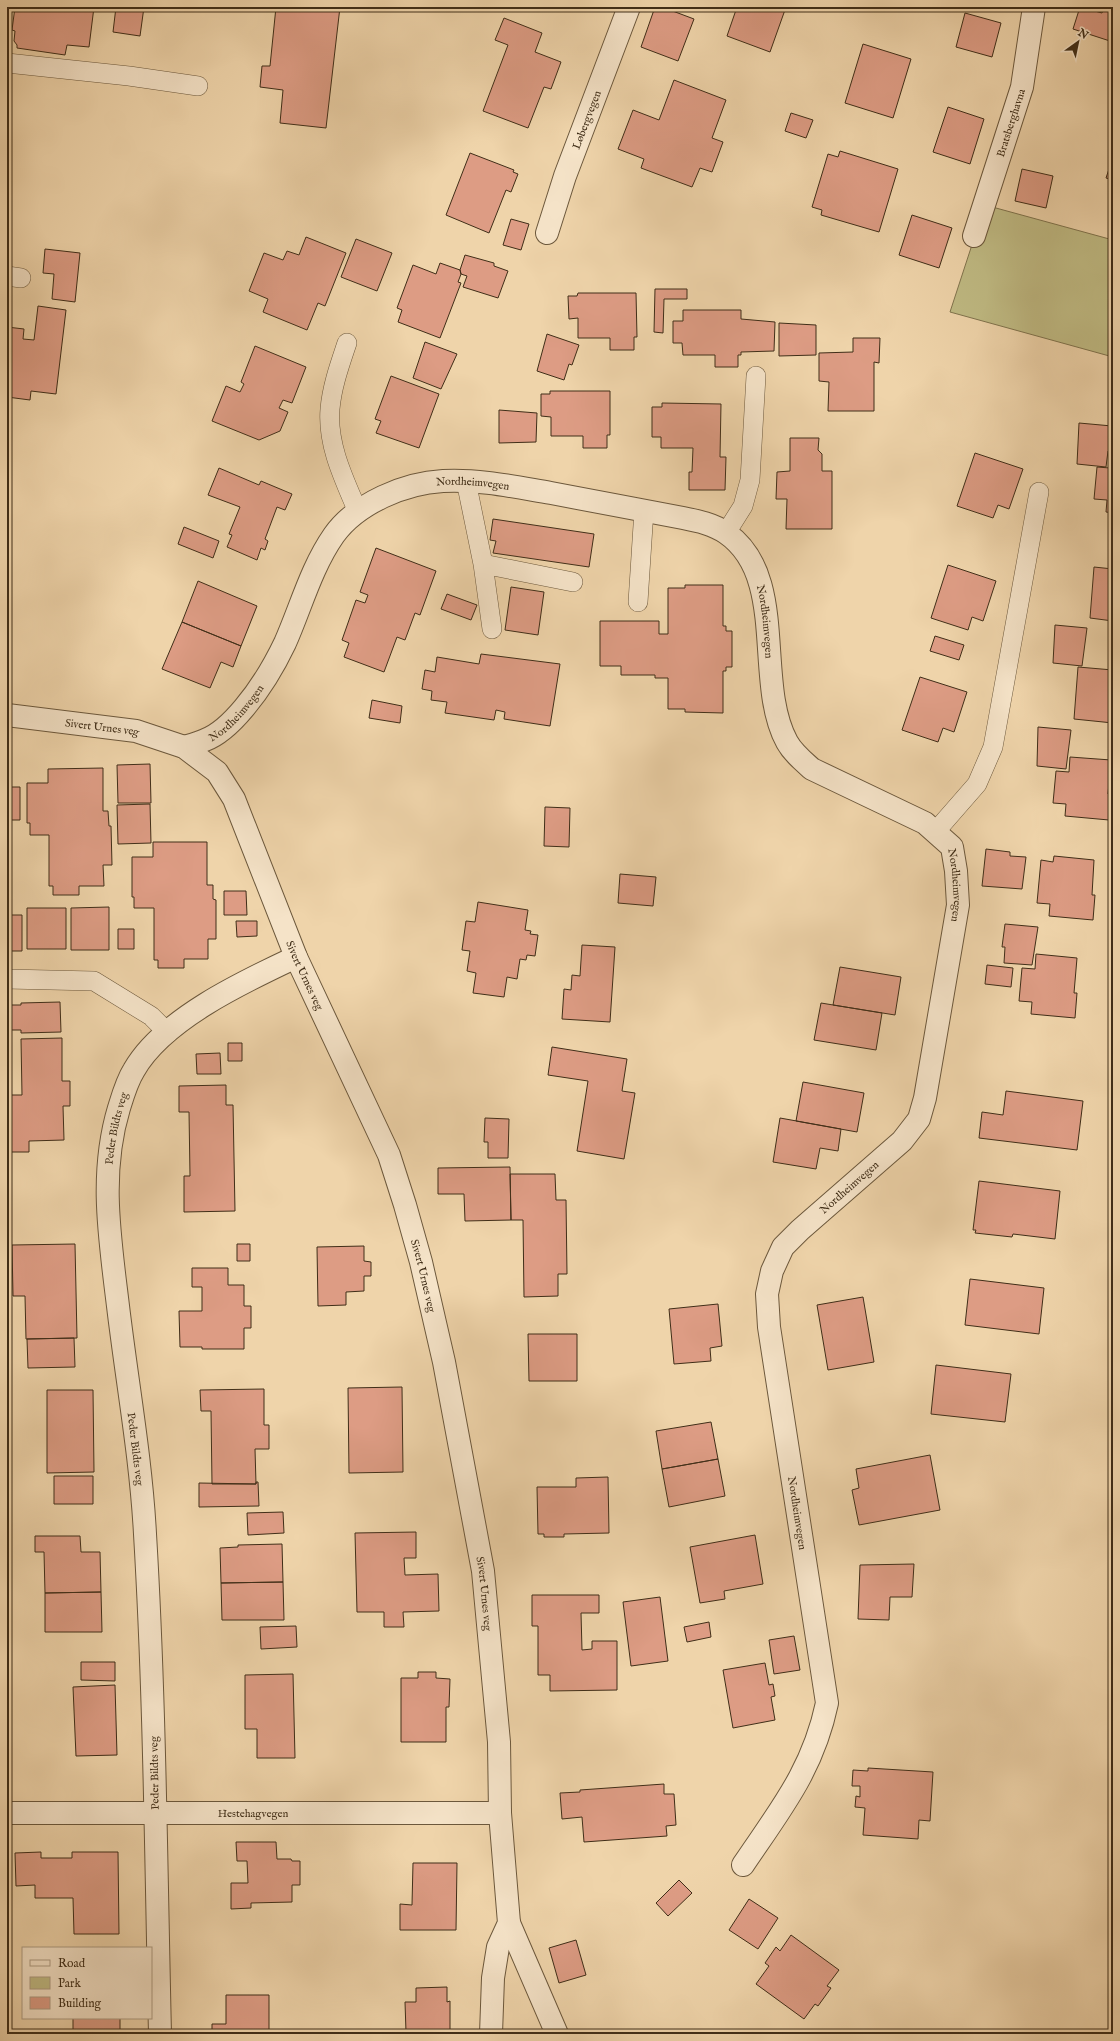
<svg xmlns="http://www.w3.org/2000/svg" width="1120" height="2041" font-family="'IM FELL English',serif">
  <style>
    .green { fill: #c0bb84; stroke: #80744e }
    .building { fill: #dd9c84; stroke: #402e18 }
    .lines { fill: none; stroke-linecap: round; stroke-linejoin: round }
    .lane-casing { stroke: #6c583c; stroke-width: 20 }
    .street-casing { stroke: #6c583c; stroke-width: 24 }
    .lane { stroke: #f5e3c8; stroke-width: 19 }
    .street { stroke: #f5e3c8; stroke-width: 22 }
    .labels { text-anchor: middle; stroke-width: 3.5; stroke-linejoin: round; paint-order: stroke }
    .street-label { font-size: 11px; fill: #402e18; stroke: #f5e3c8 }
  </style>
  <rect width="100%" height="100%" fill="#efd4aa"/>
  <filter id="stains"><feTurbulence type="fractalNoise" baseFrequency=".005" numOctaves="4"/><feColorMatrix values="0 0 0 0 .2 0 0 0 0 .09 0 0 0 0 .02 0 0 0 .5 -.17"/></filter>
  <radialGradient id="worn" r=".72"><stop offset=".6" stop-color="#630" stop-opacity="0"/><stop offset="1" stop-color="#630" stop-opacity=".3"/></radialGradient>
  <!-- green -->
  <path class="green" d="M985,205L1113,240V357L950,312Z"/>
  <!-- building -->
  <path class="building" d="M15,7H94L89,47L67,45L65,55L17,48V45L14,41L15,31L12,30Z
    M116,7H144L140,36L113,32Z
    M276,7H340L326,128L280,123L283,90L260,87L262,66H270Z
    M655,7H662L694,19L678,61L641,47Z
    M737,7H786L770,52L727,36Z
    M931,7H946L945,11Z
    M1080,7L1102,13L1104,7H1113V42L1073,29Z
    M965,13L1001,23L992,57L956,47Z
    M504,18L542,33L535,52L561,62L551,89L544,87L528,128L483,111L508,45L495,40Z
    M863,44L911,59L893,118L845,103Z
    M674,80L726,100L712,138L723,142L712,172L700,168L692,187L641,168L644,159L618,149L633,110L659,120Z
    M948,107L984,119L970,164L933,152Z
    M791,113L813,120L806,138L785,131Z
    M840,151L898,169L879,232L821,215L822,210L812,207L828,154L838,157Z
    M470,153L514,170L513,172L518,174L511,192L506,190L489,233L446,215Z
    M1113,157V180L1106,178Z
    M1022,169L1053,176L1046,208L1015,201Z
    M912,215L952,228L939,268L899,255Z
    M511,219L529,224L521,250L503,245Z
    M306,237L346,253L325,306L318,303L307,330L263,312L268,299L249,291L264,253L283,260L287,251L299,255Z
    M356,239L392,253L377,291L341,277Z
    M45,249L80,253L75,302L52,299L54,274L43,273Z
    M465,255L494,263V266L508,271L498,298L463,287L467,276L461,274L460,270Z
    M440,263L460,270L461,274L458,282L461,283L440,338L398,322L402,310L397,308L413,265L436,274Z
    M655,289H687V299H664L663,333L654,332Z
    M578,293H636L637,337H634V350H610V338H578V318L569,319L568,296H577Z
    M38,306L66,310L56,394L31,391L30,400L7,397V327L24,329L23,339L34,340Z
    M683,310H741V319L775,322L774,351L741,352V355H738V367H715V355H683L682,343H673V321H683Z
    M779,323L816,325V355L779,356Z
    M547,334L579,345L572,365L569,364L564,380L537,371Z
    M853,338H880L879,363L874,362V411H828L829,382L819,381V353L853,352Z
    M425,342L457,354L441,389L413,378Z
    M255,346L306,367L292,403L283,400L279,408L288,412L280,431L259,440L212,421L226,386L240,392L244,384L241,382Z
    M391,376L439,394L419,448L376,433L381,421L375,419Z
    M550,391H610V435H607V448H583V436H551V417L541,416V394H550Z
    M662,403L721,404L720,457H726L725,490H689V472H692L693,448H661V437H652V407H662Z
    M499,410L537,413L536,442L499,443Z
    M1079,423L1112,426L1113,447H1110V451H1108L1106,467L1077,464Z
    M790,438H819L818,450L822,454V471H832V529H786L787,499H776L777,472L790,471Z
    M975,453L1023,469L1009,509L998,505L993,518L957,506Z
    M1111,453H1113V513L1106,512L1107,500L1094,499L1097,467L1110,468Z
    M219,468L259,485L261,481L292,494L285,510L277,507L265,539L268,541L265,550L261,548L257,560L227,547L232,535L229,534L240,507L208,495Z
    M493,519L594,534L589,567L493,553L496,541L490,540Z
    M184,527L219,541L213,558L178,544Z
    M376,548L436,571L420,615L415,613L405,640L397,637L384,672L344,657L349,643L342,640L356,600L365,603L368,595L360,592Z
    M948,565L996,581L983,621L972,617L968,630L931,618Z
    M1094,567L1113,569V621L1090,618Z
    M198,581L257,606L241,646L182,622Z
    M685,585H723V626H726V631H732V667H726V671H723V713L685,712V709H668V678H655V675H621V666H600V621H659V634H668V588H685Z
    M511,587L544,592L538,635L505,630Z
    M447,594L477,605L471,620L441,609Z
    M182,622L241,646L233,667L221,662L210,688L162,669Z
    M1055,625L1087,628L1082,666L1053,663Z
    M935,636L964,645L959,660L930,651Z
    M481,654L560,664L550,726L504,719L505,712L496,710L494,720L445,713L447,702L431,700L432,691L422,689L425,670L435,672L437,657L479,664Z
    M1078,667L1113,670V723L1074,719Z
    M920,677L967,692L954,732L943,728L938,742L902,730Z
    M372,700L402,706L400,723L369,718Z
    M1038,727L1071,730L1066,769L1037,766Z
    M1070,757L1111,760L1108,794L1111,795L1109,820L1065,816L1066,804L1053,803L1056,771L1069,772Z
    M150,764L151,803H118L117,765Z
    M103,768V811H108L109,826H111L112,865H103L104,886H79V895H53V886H49V835H30V823H27V783H48V769Z
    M7,787H20V820H7Z
    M150,804L151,843L118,844L117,805Z
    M545,807L570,808L569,847L544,846Z
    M153,842H207V885H213V899L216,900V939H208V959H184V968H158V960H154V908H134V897H132V857H153Z
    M986,849L1010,852V856L1026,857L1022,889L982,886Z
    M1054,856L1094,860L1092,895H1095L1093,920L1049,916L1050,904L1037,903L1041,860L1053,862Z
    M620,874L656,877L653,906L618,903Z
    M224,891H246L247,915H224Z
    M478,902L528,910L525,930L531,931L530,934L538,935L535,956L527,955L526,960L520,959L517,979L507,977L504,997L473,993L476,973L467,971L470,951L462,950L466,921L475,922Z
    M109,907V950H71V908Z
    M27,908H66V949H27Z
    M7,915H22V951H7Z
    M236,921H257V936L237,937Z
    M1005,924L1038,927L1032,965L1004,963L1005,947H1002Z
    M118,929H134V949H118Z
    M582,945L615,947L610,1022L562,1019L564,989L571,990L572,975L580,976Z
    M1036,954L1077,958L1074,993H1077L1075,1018L1031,1014L1032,1002L1019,1001L1022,968L1035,969Z
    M987,965L1013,968L1011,987L985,984Z
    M840,967L901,977L895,1015L833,1005Z
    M60,1002L61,1032L21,1033V1030H11V1005H21V1003Z
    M821,1003L882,1013L876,1050L814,1040Z
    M62,1038V1081H70V1106H63L64,1140L29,1141V1152H7V1118H11V1095H22L21,1039Z
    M228,1043H242V1061H228Z
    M552,1047L627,1059L622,1091L635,1093L624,1159L577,1151L588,1081L548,1075Z
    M220,1053L221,1074H197L196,1054Z
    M803,1082L864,1093L857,1132L796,1121Z
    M226,1085V1105H233L235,1211L184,1212V1176H190L189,1112H179V1086Z
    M1006,1091L1083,1101L1077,1150L979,1138L982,1112L1003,1115Z
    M485,1118L509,1119L508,1158H488V1142H484Z
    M780,1118L841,1129L838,1151L820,1148L816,1169L773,1162Z
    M510,1167L511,1220L465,1221L464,1194H438V1168Z
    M510,1174H555L556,1200H566L567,1274H558V1296L524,1297L523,1220H511Z
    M979,1181L1060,1191L1055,1239L1013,1234L1012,1237L975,1233L976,1230H973Z
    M75,1244L77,1338L26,1339L25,1296H13L12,1245Z
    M237,1244H250V1261H237Z
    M364,1246V1261L371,1262V1276H364V1291L346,1292V1305L318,1306L317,1247Z
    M192,1268H228V1285H244V1306H251V1328H244V1349H202V1347H180L179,1311H202V1287H192Z
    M970,1279L1044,1288L1039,1334L965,1325Z
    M863,1297L874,1362L828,1370L817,1305Z
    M718,1304L722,1346L710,1348L711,1361L674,1364L669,1309Z
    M528,1334H577V1381H529Z
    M74,1338L75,1367L28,1368L27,1339Z
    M936,1365L1011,1374L1005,1422L931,1414Z
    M402,1387L403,1472L349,1473L348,1388Z
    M264,1389V1425H269V1449H255L256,1484H212L211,1411H201L200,1390Z
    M47,1390H93L94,1472L47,1473Z
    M711,1422L718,1459L662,1469L656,1431Z
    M930,1455L940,1510L859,1525L852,1490L859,1488L856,1469Z
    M718,1459L725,1496L669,1507L662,1469Z
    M54,1476H93V1504H54Z
    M608,1477L609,1533L564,1534V1537H544V1534H538L537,1487H576V1478Z
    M256,1482H258L259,1506L199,1507V1483L256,1484Z
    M283,1512L284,1533L248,1535L247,1513Z
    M416,1532V1558H404L405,1575L438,1574L439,1611L403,1612L404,1627H384V1612H357L355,1533Z
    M755,1535L763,1584L724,1591L725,1599L700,1603L690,1547Z
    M35,1536H80L81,1552H100L101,1592L45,1593L44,1552H35Z
    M282,1544L283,1582L221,1583L220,1548L238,1547V1545Z
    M914,1564L912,1597H890L889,1620L858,1619L860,1565Z
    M283,1582L284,1620H222L221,1583Z
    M101,1592L102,1632H45V1593Z
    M532,1595H599V1613H581L582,1650L592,1649V1641H617V1690L550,1691V1675H538V1626H532Z
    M660,1597L668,1661L631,1666L623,1602Z
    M709,1622L711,1637L687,1642L684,1627Z
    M296,1626L297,1647L261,1649L260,1627Z
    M794,1636L800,1670L774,1674L769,1640Z
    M81,1662H115V1681L81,1680Z
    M765,1663L769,1685L773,1684L775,1696L771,1697L775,1720L733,1728L723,1670Z
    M418,1672H436V1678L450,1679L449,1707H446V1742H401V1678H418Z
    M293,1674L295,1758H257V1729H245V1675Z
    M115,1685L117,1755L76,1756L73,1687Z
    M868,1768L933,1772L930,1821L919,1820L918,1839L863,1835L865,1808L855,1807L856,1796L860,1797V1786H852L853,1770L868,1771Z
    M664,1784V1794H674L676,1825L666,1826L667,1836L584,1842L582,1817L562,1819L560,1793L580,1792V1790Z
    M236,1842H276L277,1859H291L292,1861H300V1885H292V1902L251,1903V1908L231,1909V1883H248L247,1861H237Z
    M41,1852V1858H72V1852H118L119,1934H74L73,1898H35V1885L16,1886L15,1853Z
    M413,1863H457L456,1930H400V1904L412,1905Z
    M679,1880L692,1893L668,1916L656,1903Z
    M749,1899L778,1918L758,1949L729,1930Z
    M791,1935L839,1970L827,1986L831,1988L818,2006L815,2004L804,2019L756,1984L769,1966L765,1963L776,1947L780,1951Z
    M576,1940L586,1975L559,1983L549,1948Z
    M447,1987V2002L450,2001V2034H393V2032H406L405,2002H416V1988Z
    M226,1995H269V2034H212V2024H226Z
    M73,2018H120V2034H73Z
    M271,2032L291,2033V2034H271Z"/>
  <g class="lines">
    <defs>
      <path id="lane" d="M7,63L129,76L198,86
        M7,276L21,278
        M347,343C340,364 332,386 330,409C327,445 344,479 358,512
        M466,481L483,564L492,629
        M726,533L743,506L750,480L756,376
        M483,564L573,582
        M638,602L644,510
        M936,831L977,784L993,747L1039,492
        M7,979L94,981L151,1016L168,1033"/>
      <g id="street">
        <path id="s1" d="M547,233L565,176L629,7"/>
        <path id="s2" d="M974,236L1022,87L1034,7"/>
        <path id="s3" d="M7,715L136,731L184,747L217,772L234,799L296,957L389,1155L405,1205L421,1262L444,1362L483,1571L499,1742L500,1813L509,1923L498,1947L493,1978L491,2034"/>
        <path id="s4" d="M184,747C191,745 199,743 205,740C221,734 234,720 244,708C261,688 274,666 285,643C301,607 311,568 334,535C357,503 405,483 443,481C479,479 515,487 551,493C595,501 639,510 683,518C698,521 713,524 726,533C789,576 754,682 787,742C793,753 803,761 812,769L925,823L952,847L956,871L958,905L925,1098L919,1119L902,1141L800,1230L783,1247L772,1271L767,1294L769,1327L827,1703C813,1770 780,1810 743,1865"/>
        <path id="s5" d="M7,1813H500"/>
        <path d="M509,1923L557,2034"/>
        <path id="s6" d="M160,2034C156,1867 155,1701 145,1534C141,1458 127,1382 118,1306C110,1239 99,1174 119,1108C123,1095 127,1081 134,1070C163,1019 245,981 296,957"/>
      </g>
    </defs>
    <!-- lane casing -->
    <use href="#lane" class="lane-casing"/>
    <!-- street casing -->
    <use href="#street" class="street-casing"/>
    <!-- lane -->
    <use href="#lane" class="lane"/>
    <!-- street -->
    <use href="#street" class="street"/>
  </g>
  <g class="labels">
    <!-- street labels -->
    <g class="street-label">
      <text dy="4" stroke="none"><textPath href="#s1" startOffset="120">Løbergvegen</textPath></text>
      <text dy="4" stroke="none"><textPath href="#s2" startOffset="119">Bratsberghavna</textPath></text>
      <text dy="4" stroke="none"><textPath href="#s4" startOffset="424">Nordheimvegen</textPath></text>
      <text dy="4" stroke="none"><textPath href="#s4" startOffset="784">Nordheimvegen</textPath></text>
      <text dy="4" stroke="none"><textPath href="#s4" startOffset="64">Nordheimvegen</textPath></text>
      <text dy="4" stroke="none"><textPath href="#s3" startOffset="96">Sivert Urnes veg</textPath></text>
      <text dy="4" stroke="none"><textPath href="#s4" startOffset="1144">Nordheimvegen</textPath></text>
      <text dy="4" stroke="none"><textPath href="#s3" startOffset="444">Sivert Urnes veg</textPath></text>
      <text dy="4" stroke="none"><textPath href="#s6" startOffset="909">Peder Bildts veg</textPath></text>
      <text transform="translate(849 1187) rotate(-41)" y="4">Nordheimvegen</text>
      <text dy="4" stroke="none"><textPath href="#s3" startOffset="768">Sivert Urnes veg</textPath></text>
      <text transform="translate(136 1449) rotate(83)" y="4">Peder Bildts veg</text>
      <text dy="4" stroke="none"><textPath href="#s4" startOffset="1840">Nordheimvegen</textPath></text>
      <text dy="4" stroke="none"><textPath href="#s3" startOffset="1092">Sivert Urnes veg</textPath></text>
      <text transform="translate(154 1773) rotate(-91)" y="4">Peder Bildts veg</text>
      <text dy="4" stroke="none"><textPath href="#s5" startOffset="246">Hestehagvegen</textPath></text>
    </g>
  </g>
  <!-- margin -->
  <rect width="1120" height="2041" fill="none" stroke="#efd4aa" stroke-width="24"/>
  <rect x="8" y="8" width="1104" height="2025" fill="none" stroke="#402e18" stroke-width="2"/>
  <rect x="12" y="12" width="1096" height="2017" fill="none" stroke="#402e18"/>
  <!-- legend -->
  <rect x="22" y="1947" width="130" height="72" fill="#f5e3c8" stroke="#ad9b82"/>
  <rect x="30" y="1960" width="20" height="6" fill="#f5e3c8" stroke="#ad9b82"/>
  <text x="58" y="1967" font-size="12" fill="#402e18">Road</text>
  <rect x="30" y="1977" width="20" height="12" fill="#c0bb84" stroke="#ad9b82"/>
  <text x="58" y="1987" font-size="12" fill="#402e18">Park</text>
  <rect x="30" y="1997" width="20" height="12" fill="#dd9c84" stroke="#ad9b82"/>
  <text x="58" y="2007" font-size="12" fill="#402e18">Building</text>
  <!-- north arrow -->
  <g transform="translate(1078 42) rotate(33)" stroke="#f5e3c8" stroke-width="3" paint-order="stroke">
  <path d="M0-3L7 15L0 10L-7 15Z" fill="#402e18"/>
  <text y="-6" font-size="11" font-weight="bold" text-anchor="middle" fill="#402e18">N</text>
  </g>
  <rect width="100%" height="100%" filter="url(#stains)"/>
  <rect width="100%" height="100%" fill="url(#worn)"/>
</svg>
